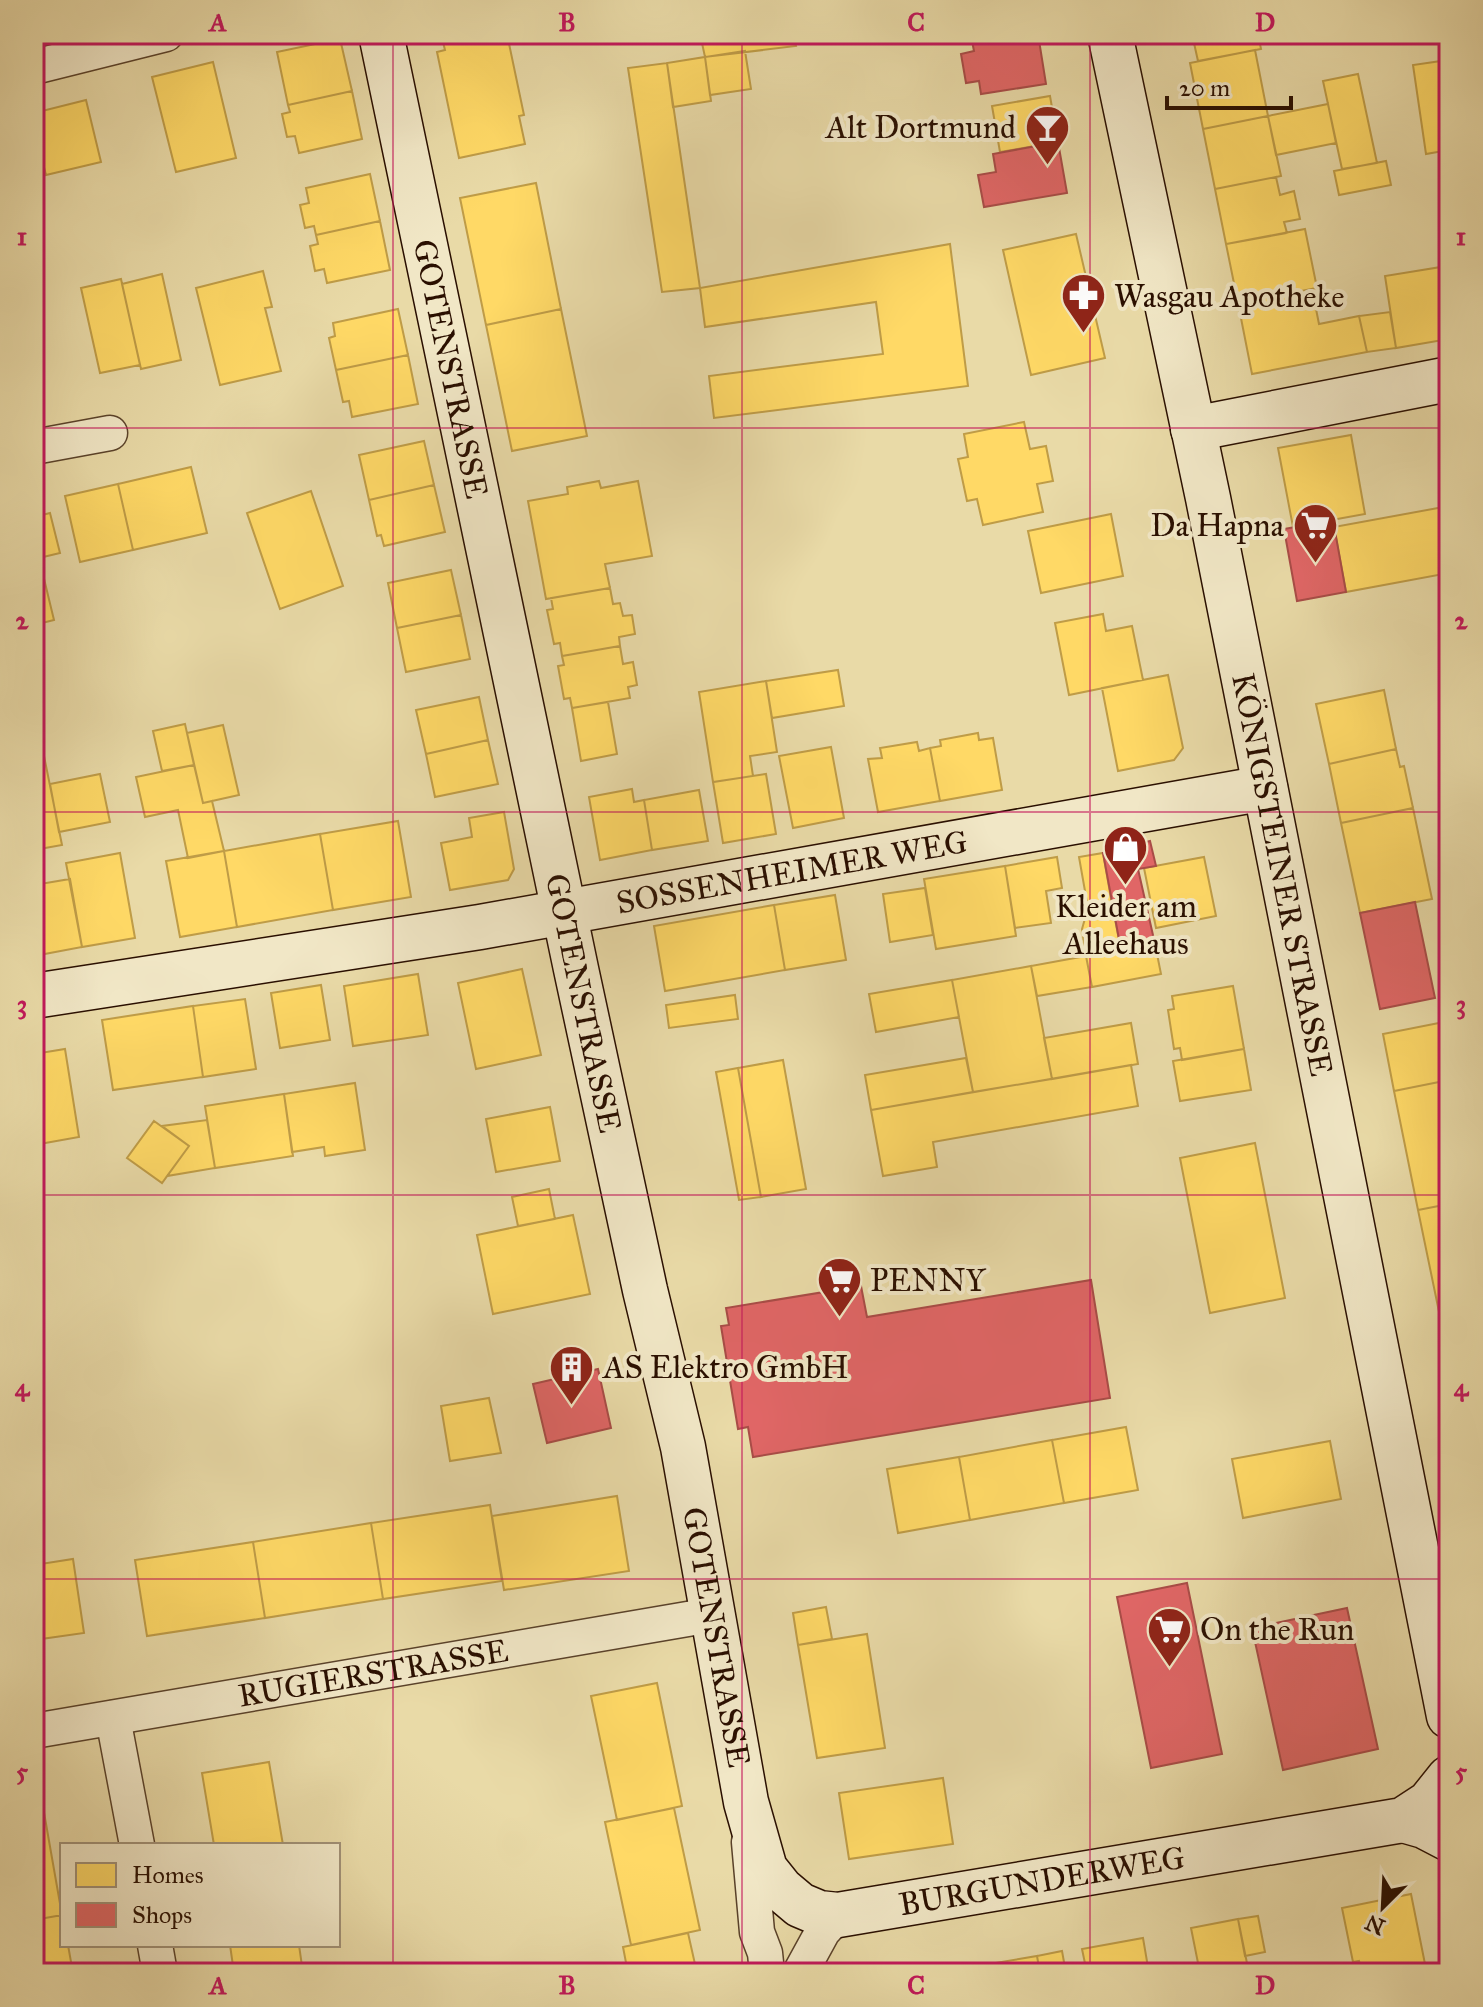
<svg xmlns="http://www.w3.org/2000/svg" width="1483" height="2007" font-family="'IM FELL Great Primer',serif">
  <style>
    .homes { fill: #ffd966; stroke: #bf9c47; stroke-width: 2 }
    .shops { fill: #e06666; stroke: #a94c47; stroke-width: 2 }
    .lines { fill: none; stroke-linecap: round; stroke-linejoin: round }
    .street-casing { stroke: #5a422a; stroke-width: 37 }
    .secondary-casing { stroke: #2a0f00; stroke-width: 47 }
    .street { stroke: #f1e7c6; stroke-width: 34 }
    .secondary { stroke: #f1e7c6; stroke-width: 44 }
    .grid { fill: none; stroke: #c2185b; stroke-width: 2; stroke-opacity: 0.55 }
    .labels { text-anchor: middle; stroke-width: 8; stroke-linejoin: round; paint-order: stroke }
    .poi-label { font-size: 32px; fill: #2a0f00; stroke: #f1e7c6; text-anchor: start }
    .street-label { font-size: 32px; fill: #2a0f00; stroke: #f1e7c6 }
    .neatline { fill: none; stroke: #c2185b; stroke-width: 3 }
    .grid-label { font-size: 26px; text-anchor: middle; font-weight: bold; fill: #c2185b }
  </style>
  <rect width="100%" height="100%" fill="#e9daa7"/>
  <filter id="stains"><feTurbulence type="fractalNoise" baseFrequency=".0025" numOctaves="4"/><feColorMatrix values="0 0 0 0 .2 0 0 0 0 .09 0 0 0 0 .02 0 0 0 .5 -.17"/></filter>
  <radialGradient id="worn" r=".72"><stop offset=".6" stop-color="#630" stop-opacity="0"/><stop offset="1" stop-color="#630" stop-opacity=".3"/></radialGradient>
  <!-- homes -->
  <path class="homes" d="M441,34H507L524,115L519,116L525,144L459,158L437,52L445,50Z
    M700,34H793L796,46L705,57Z
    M1192,34H1258L1261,49L1198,61Z
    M334,40L341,43L352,91L288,105L277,52Z
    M1255,50L1268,116L1203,129L1190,63Z
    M745,51L751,89L710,95L705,57Z
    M705,57L711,101L673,107L667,63Z
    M1448,60L1449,150L1426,154L1413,65Z
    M213,62L236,158L176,172L152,77Z
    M667,63L700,288L662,292L628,68Z
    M1358,74L1377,163L1342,169L1323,81Z
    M352,91L362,139L299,153L295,136L287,137L282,114L290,112L288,105Z
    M1050,96L1058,142L1000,152L992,106Z
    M86,100L101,162L46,175L34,128V113Z
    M1328,104L1336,143L1276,155L1268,116Z
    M1268,116L1281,176L1215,189L1203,129Z
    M34,128L46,175L34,178Z
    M1386,161L1391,185L1339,195L1334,171Z
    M370,174L380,221L316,235L314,226L305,228L300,205L309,203L306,188Z
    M1276,177L1280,195L1294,191L1300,219L1284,222L1287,233L1226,244L1215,189Z
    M536,183L561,309L486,325L460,198Z
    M380,221L390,270L327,283L324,269L315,271L310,246L318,244L316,235Z
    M1305,229L1317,288L1238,303L1226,244Z
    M1076,234L1105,358L1031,375L1003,250Z
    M950,244L968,386L714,418L709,376L883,354L876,302L705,327L700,288Z
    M1449,265V313L1441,267Z
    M1441,267L1449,313V339L1396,348L1385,276Z
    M263,271L272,307L265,308L281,371L220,385L196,288Z
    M162,274L181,360L141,369L122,284Z
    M121,279L140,365L100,373L81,288Z
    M1312,289L1319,324L1359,316L1367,352L1252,374L1238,303Z
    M398,309L408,355L336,370L329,338L335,336L333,323Z
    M561,309L587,436L512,451L486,325Z
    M1390,312L1396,348L1367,352L1359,316Z
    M408,355L418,404L352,417L349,401L343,402L336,370Z
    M1024,422L1030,449L1046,446L1053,481L1037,484L1043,512L983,525L977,499L967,501L958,459L968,457L964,434Z
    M1351,435L1365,514L1293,527L1278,448Z
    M424,441L434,485L369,500L359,455Z
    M191,467L207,533L133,550L118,484Z
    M599,481L601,488L638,481L652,556L605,564L610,588L546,599L528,501L568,494L567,487Z
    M118,484L133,550L80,562L65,496Z
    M434,485L445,532L384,546L381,535L377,536L369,500Z
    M311,491L343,586L280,609L247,513Z
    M1449,506V573L1346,592L1334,527Z
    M50,513L60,553L39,558L54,620L34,625V517Z
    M1111,514L1123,576L1041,593L1028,531Z
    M451,570L461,615L397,628L388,583Z
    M610,588L613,604L620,603L623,616L632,615L635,634L619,637L620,646L562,656L560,643L554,644L547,610L553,609L551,598Z
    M1103,614L1106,631L1132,626L1143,680L1069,695L1055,623Z
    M461,615L470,659L406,672L397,628Z
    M620,646L623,664L633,662L637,685L628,687L630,698L572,708L570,698L564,699L558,666L564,665L562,656Z
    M838,670L844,706L772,718L766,681Z
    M1168,675L1183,748L1174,760L1118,771L1102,688Z
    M766,681L777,752L750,756L753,776L713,782L699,692Z
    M1384,690L1396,749L1329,764L1316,704Z
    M479,697L488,740L426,754L416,710Z
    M608,702L617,754L581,761L572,708Z
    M185,724L194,765L162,771L153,731Z
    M223,725L239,795L203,803L187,733Z
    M978,733L979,740L993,738L1002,790L940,801L930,748L941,746L940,740Z
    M488,740L498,784L435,797L426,754Z
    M917,742L919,751L930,748L940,801L878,812L868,759L882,758L880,748Z
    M831,747L844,818L793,828L779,756Z
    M1396,749L1400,767L1404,766L1413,808L1341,823L1329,764Z
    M43,751L62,845L34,850V753Z
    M194,765L203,803L212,801L224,851L188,858L178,810L145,817L136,777Z
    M100,774L110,822L59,832L50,784Z
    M766,774L776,834L723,843L713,782Z
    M632,789L634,802L644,800L652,850L600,860L589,797Z
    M699,790L708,841L652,850L644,800Z
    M1413,808L1432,899L1360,913L1341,823Z
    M504,812L514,869L508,880L450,890L441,843L472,837L469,818Z
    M398,821L411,897L333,910L320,834Z
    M320,834L333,910L237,927L224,851Z
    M224,851L237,927L180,937L166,861Z
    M120,853L135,938L82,947L66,863Z
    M1103,853L1112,904L1088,908L1079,857Z
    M1057,857L1062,888L1046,891L1051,923L1015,928L1005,866Z
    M1204,857L1216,916L1156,928L1144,868Z
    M1005,866L1016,936L936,949L924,879Z
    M70,879L82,947L34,956V885Z
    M925,888L933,935L890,942L883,894Z
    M835,895L846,960L785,970L774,905Z
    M1112,904L1121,950L1086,956L1082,929L1088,908Z
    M774,905L785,970L665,991L654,926Z
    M1155,944L1161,974L1092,987L1086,956Z
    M1086,956L1092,987L1037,996L1031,966Z
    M1031,966L1052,1079L973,1092L952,980Z
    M522,969L541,1055L476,1069L458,983Z
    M418,974L428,1035L353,1046L344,986Z
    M952,980L959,1017L876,1032L869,994Z
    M321,985L330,1040L280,1048L271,993Z
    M1233,986L1244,1049L1182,1060L1180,1048L1174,1049L1168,1010L1174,1009L1172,996Z
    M735,995L738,1019L669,1028L666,1005Z
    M245,999L256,1069L203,1077L193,1006Z
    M193,1006L203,1077L113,1090L102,1020Z
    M1449,1021V1080L1394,1091L1383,1034Z
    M1131,1023L1138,1064L1052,1079L1044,1038Z
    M65,1049L79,1137L34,1145V1054Z
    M1244,1049L1251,1090L1180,1101L1173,1061Z
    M966,1058L973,1092L871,1110L865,1075Z
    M783,1060L806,1189L761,1197L738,1068Z
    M1131,1065L1138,1106L933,1142L937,1167L883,1176L871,1110Z
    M738,1068L761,1197L739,1200L716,1072Z
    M1449,1080V1204L1418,1210L1394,1091Z
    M355,1083L365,1150L325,1156L324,1147L292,1152L284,1094Z
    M284,1094L293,1156L215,1168L205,1106Z
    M550,1107L560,1161L496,1172L486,1119Z
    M207,1120L215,1168L167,1176L189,1146L162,1126Z
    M154,1121L189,1146L162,1183L127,1158Z
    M1255,1143L1285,1298L1210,1313L1180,1158Z
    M549,1189L555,1219L518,1226L512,1197Z
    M1449,1204V1335L1444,1336L1418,1210Z
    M573,1215L590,1294L493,1314L477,1235Z
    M489,1398L501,1453L450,1461L441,1406Z
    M1126,1427L1138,1490L1064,1503L1052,1440Z
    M1052,1440L1064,1503L970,1520L959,1457Z
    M1330,1441L1341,1499L1243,1518L1232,1459Z
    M959,1457L970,1520L898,1533L887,1469Z
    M617,1496L629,1571L504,1590L492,1516Z
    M490,1505L502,1581L383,1599L371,1523Z
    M371,1523L383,1599L265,1618L253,1542Z
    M253,1542L265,1618L147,1636L135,1560Z
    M73,1559L84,1633L34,1640V1565Z
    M826,1607L832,1639L798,1645L793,1613Z
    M867,1634L885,1748L817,1758L798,1645Z
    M657,1683L682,1806L617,1820L591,1696Z
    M269,1762L283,1845H214L202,1773Z
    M943,1778L953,1844L849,1859L839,1793Z
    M42,1801L62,1915L34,1920V1802Z
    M674,1808L700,1930L631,1945L605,1822Z
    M1411,1894L1426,1969L1409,1973H1362L1359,1961L1353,1962L1342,1908Z
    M62,1915V1945H68L73,1973H34V1920Z
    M1258,1916L1265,1952L1245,1956L1238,1919Z
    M1238,1919L1249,1973H1200L1191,1928Z
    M688,1933L697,1973H628L623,1947Z
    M1143,1938L1149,1973H1087L1082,1949Z
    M230,1945H299L303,1973H234Z
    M1062,1951L1066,1973H1040L1037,1956Z
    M1037,1956L1040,1973H978L977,1966Z"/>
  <!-- shops -->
  <path class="shops" d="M1020,34H1038L1046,84L981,94L979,81L966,83L961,54L974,51L972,41Z
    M1058,142L1067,193L984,207L978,175L996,172L993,154Z
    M1333,520L1346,592L1297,601L1284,529Z
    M1150,841L1156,866L1138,869L1155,944L1121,950L1103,853Z
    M1415,902L1435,998L1380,1009L1360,913Z
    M1091,1280L1110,1398L753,1457L748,1427L738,1429L721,1326L729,1325L726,1308L861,1286L867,1317Z
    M598,1369L611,1428L547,1443L533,1384Z
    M1187,1583L1222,1754L1151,1768L1117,1597Z
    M1347,1608L1378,1749L1283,1770L1252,1628Z"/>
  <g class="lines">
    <defs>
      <g id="street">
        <path d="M34,67L166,34"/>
        <path d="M34,447L110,433"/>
        <path d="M113,1718L137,1845"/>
        <path id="s1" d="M34,1731L711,1615"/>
        <path d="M749,1842L757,1932L765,1953L767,1973"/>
        <path d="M155,1945L160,1973"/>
        <path d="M800,1973L823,1931L838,1915"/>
      </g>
      <g id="secondary">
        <path id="s2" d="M381,34L576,969L645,1290L683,1447L746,1802L765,1869L781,1889L800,1905L819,1913L838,1915L1403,1820L1429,1803L1449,1778"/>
        <path id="s3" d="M1110,34L1208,498L1449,1716"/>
        <path d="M1193,429L1449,379"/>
        <path id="s4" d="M34,996L480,927L1265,788"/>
        <path d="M1403,1820L1424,1826L1449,1839"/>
      </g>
    </defs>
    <!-- street casing -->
    <use href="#street" class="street-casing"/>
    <!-- secondary casing -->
    <use href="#secondary" class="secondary-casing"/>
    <!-- street -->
    <use href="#street" class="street"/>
    <!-- secondary -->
    <use href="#secondary" class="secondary"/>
  </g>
  <!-- grid -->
  <path class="grid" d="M393,34V1973M742,34V1973M1090,34V1973M34,428H1449M34,812H1449M34,1195H1449M34,1579H1449"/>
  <!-- icons -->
  <defs>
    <symbol id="bar-pin" viewBox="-11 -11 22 30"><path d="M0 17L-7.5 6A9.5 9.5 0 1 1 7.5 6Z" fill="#8f2418" stroke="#f1e7c6"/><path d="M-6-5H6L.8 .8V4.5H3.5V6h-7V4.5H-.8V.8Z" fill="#fff"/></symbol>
    <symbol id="pharmacy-pin" viewBox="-11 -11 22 30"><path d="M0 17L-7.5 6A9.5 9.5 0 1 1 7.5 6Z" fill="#8f2418" stroke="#f1e7c6"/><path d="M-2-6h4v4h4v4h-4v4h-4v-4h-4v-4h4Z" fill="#fff"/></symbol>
    <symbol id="supermarket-pin" viewBox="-11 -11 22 30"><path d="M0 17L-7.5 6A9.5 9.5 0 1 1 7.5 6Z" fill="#8f2418" stroke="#f1e7c6"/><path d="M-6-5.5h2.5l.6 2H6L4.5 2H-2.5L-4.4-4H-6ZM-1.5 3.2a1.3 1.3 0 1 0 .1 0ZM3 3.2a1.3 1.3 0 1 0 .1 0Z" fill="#fff"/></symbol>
    <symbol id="shop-pin" viewBox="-11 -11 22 30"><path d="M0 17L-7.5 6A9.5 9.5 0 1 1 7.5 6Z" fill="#8f2418" stroke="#f1e7c6"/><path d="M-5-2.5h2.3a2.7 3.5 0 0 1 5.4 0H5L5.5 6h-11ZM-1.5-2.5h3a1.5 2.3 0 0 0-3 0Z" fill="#fff"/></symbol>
    <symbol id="building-pin" viewBox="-11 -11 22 30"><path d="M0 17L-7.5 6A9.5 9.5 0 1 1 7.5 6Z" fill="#8f2418" stroke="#f1e7c6"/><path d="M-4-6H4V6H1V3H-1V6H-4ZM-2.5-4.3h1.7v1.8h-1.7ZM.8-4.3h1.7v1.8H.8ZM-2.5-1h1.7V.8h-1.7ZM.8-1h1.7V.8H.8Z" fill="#fff"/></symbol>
  </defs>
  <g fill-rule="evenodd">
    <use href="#bar-pin" x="1022" y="102" width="51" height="69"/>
    <use href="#pharmacy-pin" x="1058" y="270" width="51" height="69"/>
    <use href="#supermarket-pin" x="1290" y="500" width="51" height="69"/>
    <use href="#shop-pin" x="1100" y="822" width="51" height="69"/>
    <use href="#supermarket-pin" x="814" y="1254" width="51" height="69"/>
    <use href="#building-pin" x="546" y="1342" width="51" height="69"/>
    <use href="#supermarket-pin" x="1144" y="1604" width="51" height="69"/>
  </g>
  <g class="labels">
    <!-- poi labels -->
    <g class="poi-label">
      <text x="1016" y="138" text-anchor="end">Alt Dortmund</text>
      <text x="1114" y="307">Wasgau Apotheke</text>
      <text x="1284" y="536" text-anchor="end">Da Hapna</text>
      <text x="1126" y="917" text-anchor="middle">Kleider am<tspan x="1126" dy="37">Alleehaus</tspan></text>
      <text x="870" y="1291">PENNY</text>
      <text x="603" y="1378">AS Elektro GmbH</text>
      <text x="1200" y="1640">On the Run</text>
    </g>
    <!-- street labels -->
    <g class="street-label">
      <text dy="11" stroke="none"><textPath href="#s2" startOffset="342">GOTENSTRASSE</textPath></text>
      <text dy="11" stroke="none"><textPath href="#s4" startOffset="768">SOSSENHEIMER WEG</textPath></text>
      <text dy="11" stroke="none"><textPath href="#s3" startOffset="858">KÖNIGSTEINER STRASSE</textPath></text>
      <text dy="11" stroke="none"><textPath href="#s2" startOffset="990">GOTENSTRASSE</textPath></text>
      <text dy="11" stroke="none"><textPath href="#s2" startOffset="1638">GOTENSTRASSE</textPath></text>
      <text dy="11" stroke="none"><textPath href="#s1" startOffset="344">RUGIERSTRASSE</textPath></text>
      <text dy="11" stroke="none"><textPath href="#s2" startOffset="2172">BURGUNDERWEG</textPath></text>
    </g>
  </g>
  <!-- margin -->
  <rect width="1483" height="2007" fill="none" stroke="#e9daa7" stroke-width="88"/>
  <!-- legend -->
  <rect x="60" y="1843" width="280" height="104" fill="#f1e7c6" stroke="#a19177" stroke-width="2"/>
  <rect x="76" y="1863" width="40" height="24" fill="#ffd966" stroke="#a19177" stroke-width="2"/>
  <text x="132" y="1883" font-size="24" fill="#2a0f00">Homes</text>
  <rect x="76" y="1903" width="40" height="24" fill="#e06666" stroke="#a19177" stroke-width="2"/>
  <text x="132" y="1923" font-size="24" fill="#2a0f00">Shops</text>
  <!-- north arrow -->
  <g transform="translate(1383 1907) rotate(204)" stroke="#f1e7c6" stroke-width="6" paint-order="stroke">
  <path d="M0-6L14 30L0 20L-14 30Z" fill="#2a0f00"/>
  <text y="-12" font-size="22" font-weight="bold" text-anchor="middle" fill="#2a0f00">N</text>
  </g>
  <!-- scale -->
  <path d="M1167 96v12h124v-12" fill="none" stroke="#2a0f00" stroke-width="4"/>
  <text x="1179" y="96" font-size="24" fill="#2a0f00" stroke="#f1e7c6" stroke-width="6" paint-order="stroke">20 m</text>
  <rect x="44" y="44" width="1395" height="1919" class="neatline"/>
  <g class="grid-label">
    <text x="218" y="31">A</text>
    <text x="567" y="31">B</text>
    <text x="916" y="31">C</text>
    <text x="1265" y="31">D</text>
    <text x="22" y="245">1</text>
    <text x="1461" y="245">1</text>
    <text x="22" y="629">2</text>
    <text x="1461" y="629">2</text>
    <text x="22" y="1013">3</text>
    <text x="1461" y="1013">3</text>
    <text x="22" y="1396">4</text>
    <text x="1461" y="1396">4</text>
    <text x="22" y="1780">5</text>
    <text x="1461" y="1780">5</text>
    <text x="218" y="1994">A</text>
    <text x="567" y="1994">B</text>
    <text x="916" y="1994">C</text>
    <text x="1265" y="1994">D</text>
  </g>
  <rect width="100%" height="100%" filter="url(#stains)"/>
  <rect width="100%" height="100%" fill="url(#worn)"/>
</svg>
